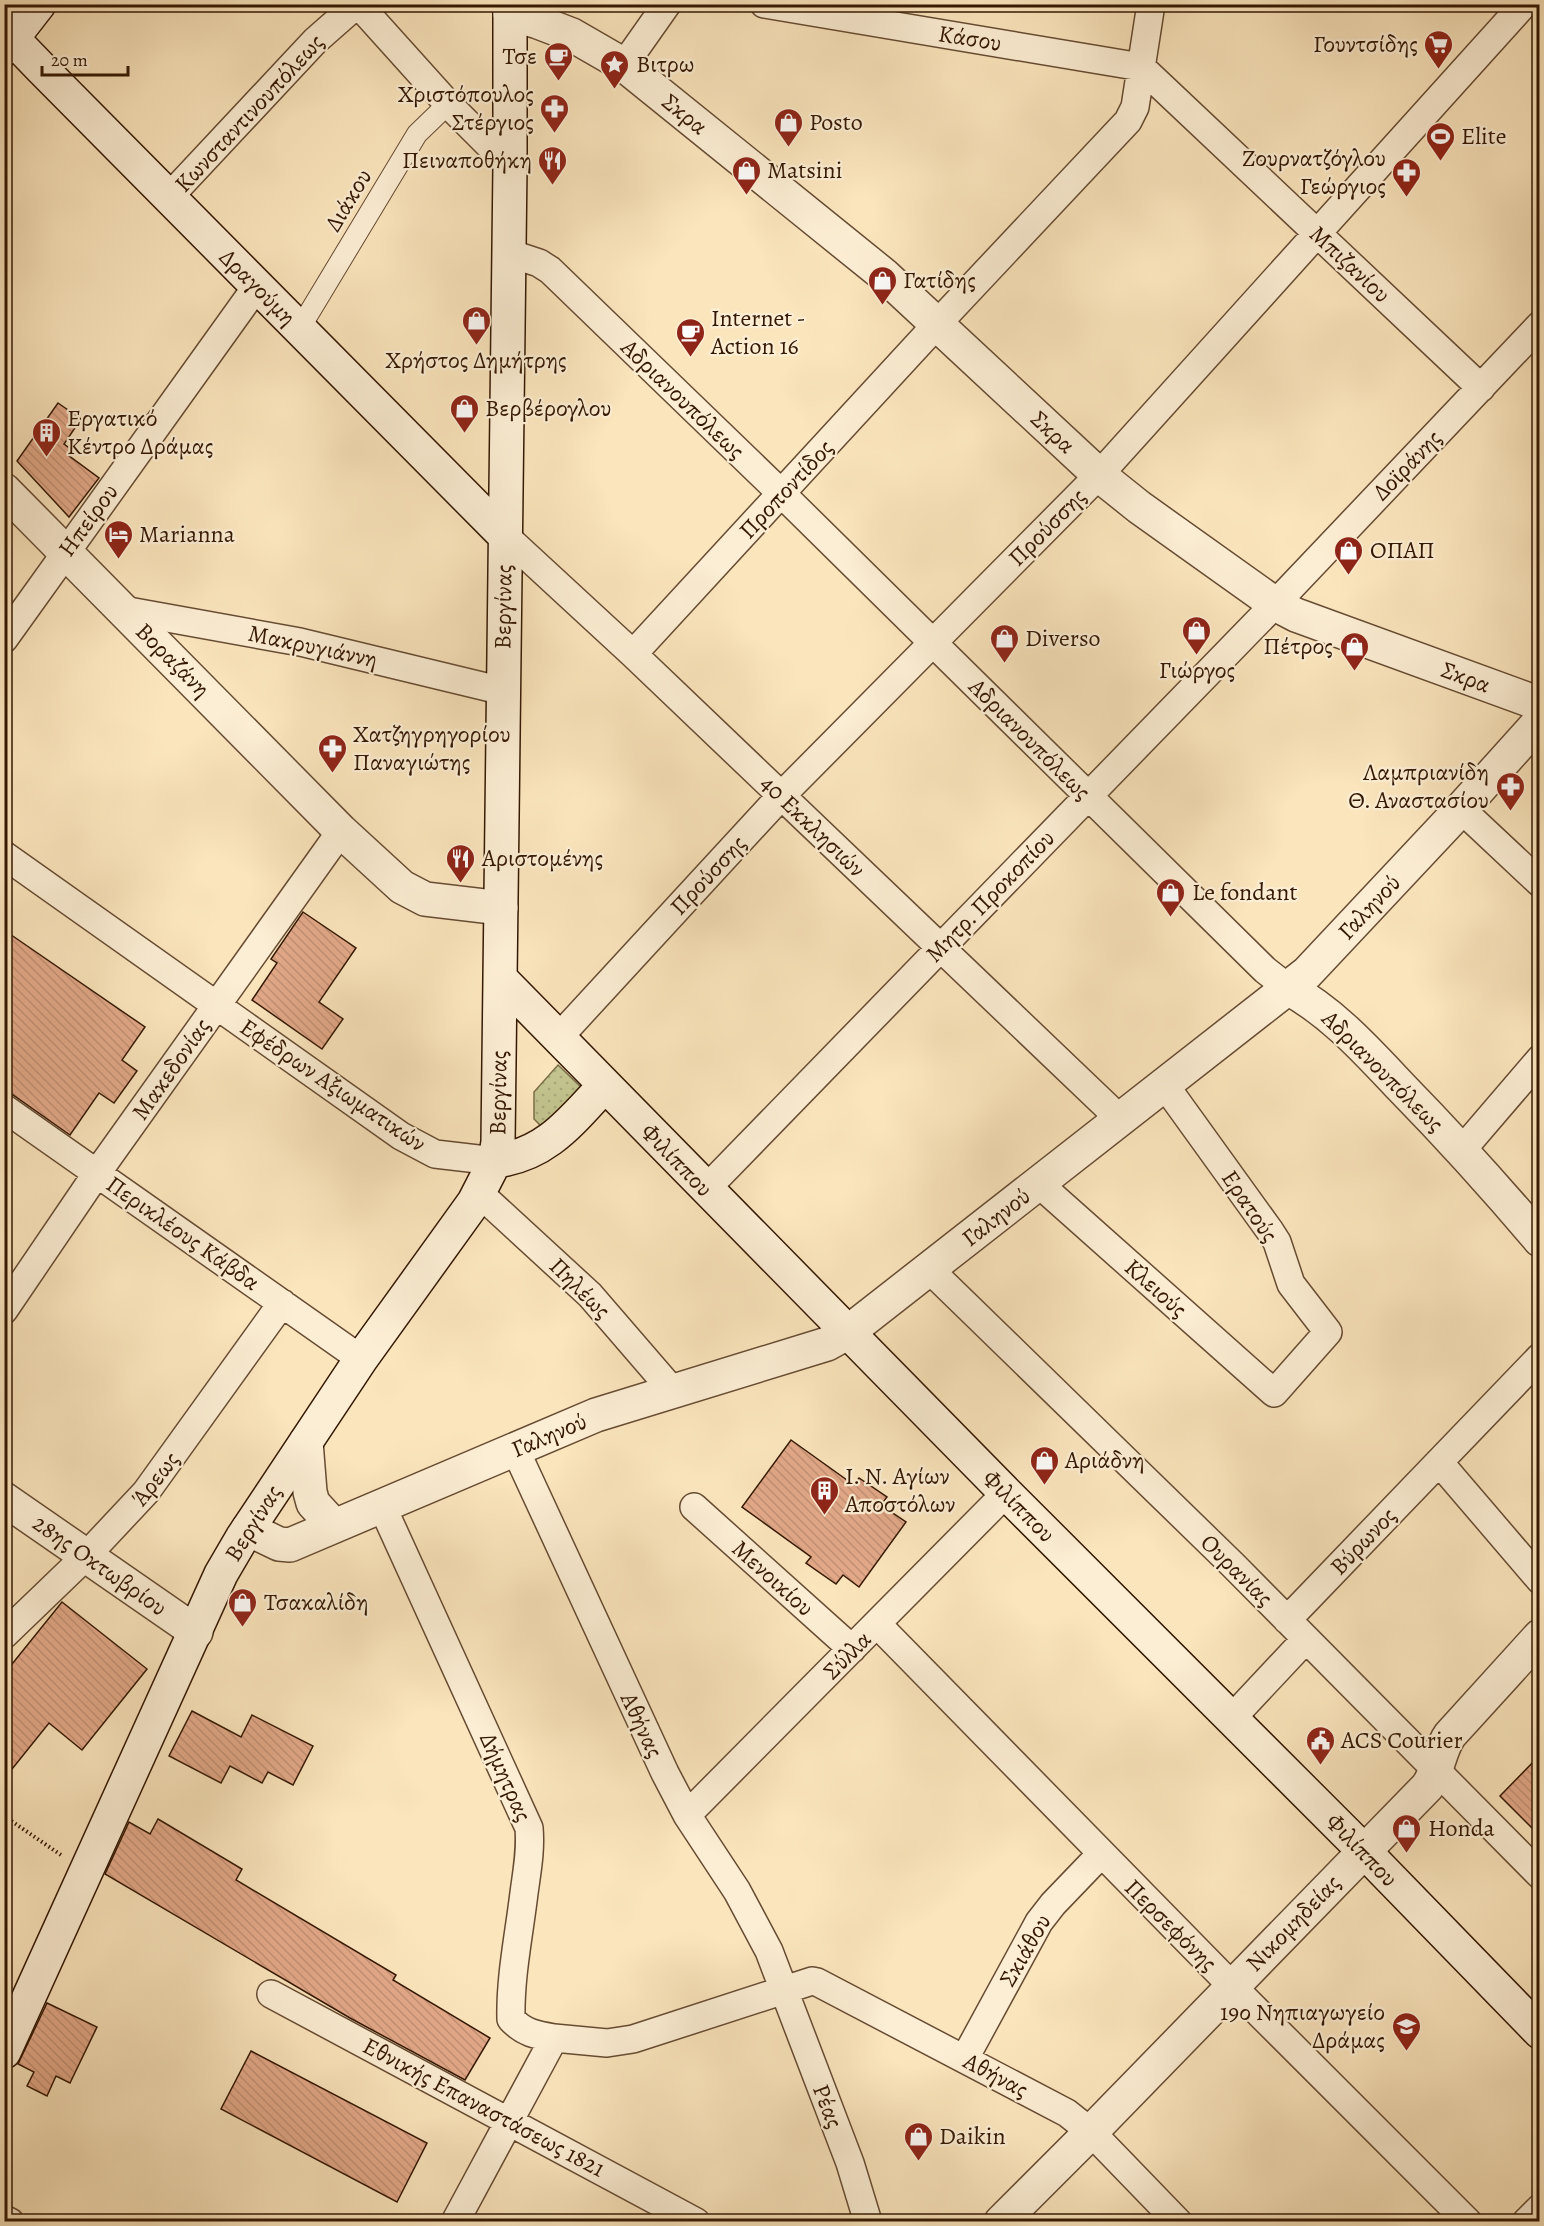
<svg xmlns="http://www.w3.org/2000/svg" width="1544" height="2226" font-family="Alegreya,serif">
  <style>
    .grass { fill: url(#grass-dots); stroke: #7b6e48; stroke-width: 1.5 }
    .building { fill: url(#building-back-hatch); stroke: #341803; stroke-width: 1.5 }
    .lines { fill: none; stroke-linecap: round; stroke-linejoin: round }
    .pedestrian-casing { stroke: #664b32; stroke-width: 22 }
    .minor-casing { stroke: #664b32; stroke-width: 30 }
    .tertiary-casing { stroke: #664b32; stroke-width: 36 }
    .secondary-casing { stroke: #341803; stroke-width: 36 }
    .path { stroke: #341803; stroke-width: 4; stroke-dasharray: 1.5 3; stroke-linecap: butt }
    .pedestrian { stroke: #fceed4; stroke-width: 20 }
    .minor { stroke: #fceed4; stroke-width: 27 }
    .tertiary { stroke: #fceed4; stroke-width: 33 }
    .secondary { stroke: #fceed4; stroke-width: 33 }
    .labels { text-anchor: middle; stroke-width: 4.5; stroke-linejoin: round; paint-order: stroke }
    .street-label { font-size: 24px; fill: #341803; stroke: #fceed4 }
    .poi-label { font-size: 24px; fill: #341803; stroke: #fceed4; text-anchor: start }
  </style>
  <defs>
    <pattern id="grass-dots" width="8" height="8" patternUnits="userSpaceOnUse" patternTransform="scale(1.5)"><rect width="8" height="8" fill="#c2c38e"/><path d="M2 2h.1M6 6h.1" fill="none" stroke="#a7a779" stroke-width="1.8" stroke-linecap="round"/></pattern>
    <pattern id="building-back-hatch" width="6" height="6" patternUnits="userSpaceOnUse" patternTransform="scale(1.5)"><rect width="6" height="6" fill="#e3a989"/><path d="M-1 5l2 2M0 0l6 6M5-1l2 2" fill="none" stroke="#c39175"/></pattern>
  </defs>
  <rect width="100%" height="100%" fill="#fbe5bd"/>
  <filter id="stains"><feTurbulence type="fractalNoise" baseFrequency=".00333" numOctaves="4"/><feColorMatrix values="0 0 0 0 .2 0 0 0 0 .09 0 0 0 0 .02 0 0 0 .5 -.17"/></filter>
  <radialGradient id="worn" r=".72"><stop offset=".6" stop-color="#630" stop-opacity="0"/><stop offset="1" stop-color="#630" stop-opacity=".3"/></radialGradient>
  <!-- grass -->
  <path class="grass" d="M558,1065L584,1090L545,1130L534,1119V1092Z"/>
  <!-- building -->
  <path class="building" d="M58,403L81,419L64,444L72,450L68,455L99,478L69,517L17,461Z
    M303,912L356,948L319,1002L343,1019L322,1049L252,1000L277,963L271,959Z
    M4,930L145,1027L122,1060L137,1071L114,1103L99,1093L70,1135L13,1095L4,1092Z
    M791,1440L854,1485L859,1478L887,1497L881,1505L906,1522L859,1587L843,1575L836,1584L806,1563L811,1557L742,1507Z
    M62,1602L147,1669L82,1750L49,1723L4,1779V1674Z
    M192,1711L241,1737L252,1715L313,1746L293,1785L268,1772L262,1783L230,1766L221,1783L169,1756Z
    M1539,1756V1835L1500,1796Z
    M158,1819L242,1869L236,1880L396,1975L393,1980L490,2038L465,2080L350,2018L105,1874L129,1822L150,1834Z
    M47,2003L97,2027L70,2083L56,2076L47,2096L27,2086L34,2072L18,2064Z
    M251,2051L427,2143L397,2202L221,2109Z"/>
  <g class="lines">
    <defs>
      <path id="pedestrian" d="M300,328L417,134L448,104"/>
      <path id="minor" d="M358,4L448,104L510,166
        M764,4L1141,67L1481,388
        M624,65L667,4
        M169,197L315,41L357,4
        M509,253L539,263L550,270L782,494L1265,970L1288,988
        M504,535L633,654L1120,1119
        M123,610L300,642L503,691
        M4,639L257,286
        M633,654L938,323L1128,121L1135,107L1151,4
        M1461,809L1540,883
        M4,855L401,1136L435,1154L495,1161
        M558,1038L781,796L1099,475L1524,4
        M4,1108L361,1359
        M1462,1150L1540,1059
        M1038,1183L1274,1393L1328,1332L1291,1284L1277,1242L1270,1231L1164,1084
        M706,1189L1275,604L1540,325
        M479,1193L590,1295L672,1390
        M929,1269L1233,1565L1540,1875
        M4,1310L97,1173L341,831
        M515,1449L665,1773L687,1815L737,1891L769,1951L850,2163L868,2222
        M1439,1462L1540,1580
        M382,1506L529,1828C531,1850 527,1871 524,1893C519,1935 510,1977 511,2019C524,2033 536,2035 554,2038
        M694,1507L852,1649
        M1287,1620L1540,1357
        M877,1624L1232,1986L1468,2222
        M4,1635L86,1556L146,1492L282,1303
        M1232,1718L1306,1639
        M687,1815L1006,1493
        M271,1994L696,2222
        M965,2058L1039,1922L1053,1904L1101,1854
        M4,2219L10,2222
        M455,2222L554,2038L607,2043L633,2039L812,1981L817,1982L1067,2113L1091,2132L1178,2222
        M1526,2222L1540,2208"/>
      <path id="tertiary" d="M510,14L538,22L572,35L624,65L884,275L1099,475L1139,507L1275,604L1296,615L1540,704
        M4,490L341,831L402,887L425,899L501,908
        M1288,988C1333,1013 1366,1050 1401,1087C1449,1136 1495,1187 1540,1240
        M306,1442L310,1492L313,1503L334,1526
        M4,1499L196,1632
        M248,1529L279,1544L290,1545L596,1415L827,1344L847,1333L1307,973L1461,809L1540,721
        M1001,2222L1091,2132L1427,1787C1439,1771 1439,1750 1450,1735L1540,1636"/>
      <path id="secondary" d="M4,27L13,39L42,69L504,535
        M4,49L39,4
        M500,978L1006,1493L1364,1851L1540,2032
        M495,1161C547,1155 572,1120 605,1085
        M4,2052L221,1574L242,1538L361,1359L474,1202L495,1161L498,1142L510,166V4"/>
    </defs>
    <!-- pedestrian casing -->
    <use href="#pedestrian" class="pedestrian-casing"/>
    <!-- minor casing -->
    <use href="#minor" class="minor-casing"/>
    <!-- tertiary casing -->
    <use href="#tertiary" class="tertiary-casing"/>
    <!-- secondary casing -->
    <use href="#secondary" class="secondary-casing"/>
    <!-- path -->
    <path class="path" d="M4,1816L61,1855"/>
    <!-- pedestrian -->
    <use href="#pedestrian" class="pedestrian"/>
    <!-- minor -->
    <use href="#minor" class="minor"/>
    <!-- tertiary -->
    <use href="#tertiary" class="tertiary"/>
    <!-- secondary -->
    <use href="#secondary" class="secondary"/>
  </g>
  <!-- icons -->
  <defs>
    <symbol id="supermarket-pin" viewBox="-11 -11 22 30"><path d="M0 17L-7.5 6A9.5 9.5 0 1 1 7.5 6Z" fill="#8f2418" stroke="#fceed4"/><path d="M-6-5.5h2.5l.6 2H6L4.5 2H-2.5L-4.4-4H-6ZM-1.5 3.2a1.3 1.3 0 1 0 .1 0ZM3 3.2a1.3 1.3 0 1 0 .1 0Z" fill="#fff"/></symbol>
    <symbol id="cafe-pin" viewBox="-11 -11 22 30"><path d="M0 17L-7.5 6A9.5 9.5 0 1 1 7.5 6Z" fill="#8f2418" stroke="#fceed4"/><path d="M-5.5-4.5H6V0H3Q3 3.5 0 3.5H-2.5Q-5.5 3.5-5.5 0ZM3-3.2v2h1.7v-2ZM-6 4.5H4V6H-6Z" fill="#fff"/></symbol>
    <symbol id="sight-pin" viewBox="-11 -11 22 30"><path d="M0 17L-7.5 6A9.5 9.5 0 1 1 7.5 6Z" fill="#8f2418" stroke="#fceed4"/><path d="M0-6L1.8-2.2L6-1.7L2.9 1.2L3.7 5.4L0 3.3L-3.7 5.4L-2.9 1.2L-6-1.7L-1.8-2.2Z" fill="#fff"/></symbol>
    <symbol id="pharmacy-pin" viewBox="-11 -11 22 30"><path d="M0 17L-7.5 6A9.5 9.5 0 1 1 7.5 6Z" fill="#8f2418" stroke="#fceed4"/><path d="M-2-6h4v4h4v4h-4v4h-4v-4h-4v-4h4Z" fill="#fff"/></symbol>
    <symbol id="shop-pin" viewBox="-11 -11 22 30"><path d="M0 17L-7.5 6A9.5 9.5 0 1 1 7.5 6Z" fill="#8f2418" stroke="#fceed4"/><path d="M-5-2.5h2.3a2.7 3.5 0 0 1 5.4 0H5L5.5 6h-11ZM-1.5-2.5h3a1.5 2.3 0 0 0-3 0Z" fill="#fff"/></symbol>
    <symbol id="stadium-pin" viewBox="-11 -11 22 30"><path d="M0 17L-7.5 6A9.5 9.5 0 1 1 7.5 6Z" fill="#8f2418" stroke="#fceed4"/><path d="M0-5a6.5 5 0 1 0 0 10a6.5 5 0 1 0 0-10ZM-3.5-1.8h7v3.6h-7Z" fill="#fff"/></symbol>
    <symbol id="restaurant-pin" viewBox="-11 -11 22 30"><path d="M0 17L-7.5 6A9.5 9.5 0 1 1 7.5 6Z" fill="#8f2418" stroke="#fceed4"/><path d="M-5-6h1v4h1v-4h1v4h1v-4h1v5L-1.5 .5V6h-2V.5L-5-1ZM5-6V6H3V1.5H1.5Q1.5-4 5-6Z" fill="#fff"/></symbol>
    <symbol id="building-pin" viewBox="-11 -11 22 30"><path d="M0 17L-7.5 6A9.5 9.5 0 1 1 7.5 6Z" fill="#8f2418" stroke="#fceed4"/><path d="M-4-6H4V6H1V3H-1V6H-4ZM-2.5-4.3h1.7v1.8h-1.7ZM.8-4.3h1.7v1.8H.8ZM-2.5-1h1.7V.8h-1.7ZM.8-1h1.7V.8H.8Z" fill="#fff"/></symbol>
    <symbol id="hotel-pin" viewBox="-11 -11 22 30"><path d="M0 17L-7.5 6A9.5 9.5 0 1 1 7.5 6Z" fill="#8f2418" stroke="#fceed4"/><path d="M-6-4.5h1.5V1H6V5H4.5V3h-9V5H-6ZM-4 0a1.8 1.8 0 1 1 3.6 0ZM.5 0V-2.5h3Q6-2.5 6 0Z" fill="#fff"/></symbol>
    <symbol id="civic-pin" viewBox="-11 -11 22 30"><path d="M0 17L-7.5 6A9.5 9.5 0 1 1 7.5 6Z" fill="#8f2418" stroke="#fceed4"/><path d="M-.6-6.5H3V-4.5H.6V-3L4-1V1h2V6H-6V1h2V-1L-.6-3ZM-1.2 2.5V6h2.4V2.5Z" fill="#fff"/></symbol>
    <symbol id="school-pin" viewBox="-11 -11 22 30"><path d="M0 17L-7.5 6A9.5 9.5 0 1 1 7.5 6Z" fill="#8f2418" stroke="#fceed4"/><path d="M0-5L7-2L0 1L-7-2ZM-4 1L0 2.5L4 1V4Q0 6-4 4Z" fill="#fff"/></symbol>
  </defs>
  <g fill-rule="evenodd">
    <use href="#supermarket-pin" x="1422" y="28" width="33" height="45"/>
    <use href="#cafe-pin" x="542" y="40" width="33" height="45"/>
    <use href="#sight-pin" x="598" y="48" width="33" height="45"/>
    <use href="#pharmacy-pin" x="538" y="92" width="33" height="45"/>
    <use href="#shop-pin" x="772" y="106" width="33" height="45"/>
    <use href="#stadium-pin" x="1424" y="120" width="33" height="45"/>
    <use href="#restaurant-pin" x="536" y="144" width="33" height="45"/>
    <use href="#shop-pin" x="730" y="154" width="33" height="45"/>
    <use href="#pharmacy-pin" x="1390" y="156" width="33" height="45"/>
    <use href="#shop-pin" x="866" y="264" width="33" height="45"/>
    <use href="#shop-pin" x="460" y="304" width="33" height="45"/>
    <use href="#cafe-pin" x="674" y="316" width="33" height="45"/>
    <use href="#shop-pin" x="448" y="392" width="33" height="45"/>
    <use href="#building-pin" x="30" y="416" width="33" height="45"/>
    <use href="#hotel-pin" x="102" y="518" width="33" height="45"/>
    <use href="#shop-pin" x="1332" y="534" width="33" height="45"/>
    <use href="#shop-pin" x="1180" y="614" width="33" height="45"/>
    <use href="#shop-pin" x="988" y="622" width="33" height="45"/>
    <use href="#shop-pin" x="1338" y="630" width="33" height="45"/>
    <use href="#pharmacy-pin" x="316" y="732" width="33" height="45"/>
    <use href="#pharmacy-pin" x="1494" y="770" width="33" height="45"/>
    <use href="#restaurant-pin" x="444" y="842" width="33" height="45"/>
    <use href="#shop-pin" x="1154" y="876" width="33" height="45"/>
    <use href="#shop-pin" x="1028" y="1444" width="33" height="45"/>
    <use href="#building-pin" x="808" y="1474" width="33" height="45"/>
    <use href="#shop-pin" x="226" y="1586" width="33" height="45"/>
    <use href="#civic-pin" x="1304" y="1724" width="33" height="45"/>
    <use href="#shop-pin" x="1390" y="1812" width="33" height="45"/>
    <use href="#school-pin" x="1390" y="2010" width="33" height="45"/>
    <use href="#shop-pin" x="902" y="2120" width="33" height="45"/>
  </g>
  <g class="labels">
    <!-- street labels -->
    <g class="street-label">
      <text transform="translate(970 38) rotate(9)" y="8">Κάσου</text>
      <text transform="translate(249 113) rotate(-47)" y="8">Κωνσταντινουπόλεως</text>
      <text transform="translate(685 114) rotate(39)" y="8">Σκρα</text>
      <text transform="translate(348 200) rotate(-59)" y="8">Διάκου</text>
      <text transform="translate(1350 264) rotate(43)" y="8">Μπιζανίου</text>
      <text transform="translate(258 287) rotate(45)" y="8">Δραγούμη</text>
      <text transform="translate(683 399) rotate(44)" y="8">Αδριανουπόλεως</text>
      <text transform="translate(1053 432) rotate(43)" y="8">Σκρα</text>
      <text transform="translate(1407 465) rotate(-46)" y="8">Δοϊράνης</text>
      <text transform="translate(786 489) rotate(-47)" y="8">Προποντίδος</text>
      <text transform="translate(88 520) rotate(-54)" y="8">Ηπείρου</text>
      <text transform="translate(1047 527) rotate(-45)" y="8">Προύσσης</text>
      <text transform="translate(503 607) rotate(-89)" y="8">Βεργίνας</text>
      <text transform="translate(313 646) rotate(12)" y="8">Μακρυγιάννη</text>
      <text transform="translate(173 660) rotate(45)" y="8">Βοραζάνη</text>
      <text transform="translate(1466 677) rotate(20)" y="8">Σκρα</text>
      <text transform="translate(1030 739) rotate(45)" y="8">Αδριανουπόλεως</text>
      <text transform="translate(813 826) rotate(44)" y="8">40 Εκκλησιών</text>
      <text transform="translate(708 875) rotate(-47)" y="8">Προύσσης</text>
      <text transform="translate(990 896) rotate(-46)" y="8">Μητρ. Προκοπίου</text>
      <text transform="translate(1369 907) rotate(-47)" y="8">Γαληνού</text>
      <text transform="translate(171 1069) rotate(-55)" y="8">Μακεδονίας</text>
      <text transform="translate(1383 1071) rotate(45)" y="8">Αδριανουπόλεως</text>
      <text transform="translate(333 1085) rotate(34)" y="8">Εφέδρων Αξιωματικών</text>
      <text transform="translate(498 1093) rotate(-89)" y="8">Βεργίνας</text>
      <text transform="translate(677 1160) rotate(46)" y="8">Φιλίππου</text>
      <text transform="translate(1250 1206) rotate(56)" y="8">Ερατούς</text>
      <text transform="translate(996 1217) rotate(-38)" y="8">Γαληνού</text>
      <text transform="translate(183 1233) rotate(35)" y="8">Περικλέους Κάβδα</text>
      <text transform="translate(580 1288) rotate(45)" y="8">Πηλέως</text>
      <text transform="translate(1156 1288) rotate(42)" y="8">Κλειούς</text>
      <text transform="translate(549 1435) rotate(-23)" y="8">Γαληνού</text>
      <text transform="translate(155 1479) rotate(-52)" y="8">Άρεως</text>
      <text transform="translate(1019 1506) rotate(45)" y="8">Φιλίππου</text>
      <text transform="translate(253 1523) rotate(-58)" y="8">Βεργίνας</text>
      <text transform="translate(1363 1541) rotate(-46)" y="8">Βύρωνος</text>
      <text transform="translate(100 1565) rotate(35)" y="8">28ης Οκτωβρίου</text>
      <text transform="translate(1237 1570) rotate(45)" y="8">Ουρανίας</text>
      <text transform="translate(773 1578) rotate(42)" y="8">Μενοικίου</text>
      <text transform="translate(847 1655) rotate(-45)" y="8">Σύλλα</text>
      <text transform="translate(642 1725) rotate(65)" y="8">Αθήνας</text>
      <text transform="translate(506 1777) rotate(66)" y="8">Δήμητρας</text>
      <text transform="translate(1362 1850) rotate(46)" y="8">Φιλίππου</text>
      <text transform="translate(1293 1923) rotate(-46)" y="8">Νικομηδείας</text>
      <text transform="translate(1171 1925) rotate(45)" y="8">Περσεφόνης</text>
      <text transform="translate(1025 1950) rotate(-60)" y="8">Σκιάθου</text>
      <text transform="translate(996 2075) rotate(28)" y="8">Αθήνας</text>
      <text transform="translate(828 2106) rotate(69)" y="8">Ρέας</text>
      <text transform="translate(484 2107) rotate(28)" y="8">Εθνικής Επαναστάσεως 1821</text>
    </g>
    <!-- poi labels -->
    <g class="poi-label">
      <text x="1418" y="52" text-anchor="end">Γουντσίδης</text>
      <text x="537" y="64" text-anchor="end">Τσε</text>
      <text x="636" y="72">Βιτρω</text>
      <text x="534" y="102" text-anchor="end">Χριστόπουλος<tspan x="534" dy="28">Στέργιος</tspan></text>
      <text x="809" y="130">Posto</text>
      <text x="1461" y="144">Elite</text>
      <text x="1386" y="166" text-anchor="end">Ζουρνατζόγλου<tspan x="1386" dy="28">Γεώργιος</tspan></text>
      <text x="532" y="168" text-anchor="end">Πειναποθήκη</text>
      <text x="767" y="178">Matsini</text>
      <text x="903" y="288">Γατίδης</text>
      <text x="711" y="326">Internet -<tspan x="711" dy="28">Action 16</tspan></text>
      <text x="476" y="368" text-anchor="middle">Χρήστος Δημήτρης</text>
      <text x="485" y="416">Βερβέρογλου</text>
      <text x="67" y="426">Εργατικό<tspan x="67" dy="28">Κέντρο Δράμας</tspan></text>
      <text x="139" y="542">Marianna</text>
      <text x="1370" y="558">ΟΠΑΠ</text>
      <text x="1025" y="646">Diverso</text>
      <text x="1333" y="654" text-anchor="end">Πέτρος</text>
      <text x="1197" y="678" text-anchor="middle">Γιώργος</text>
      <text x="353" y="742">Χατζηγρηγορίου<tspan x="353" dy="28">Παναγιώτης</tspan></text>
      <text x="1489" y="780" text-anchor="end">Λαμπριανίδη<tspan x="1489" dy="28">Θ. Αναστασίου</tspan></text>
      <text x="482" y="866">Αριστομένης</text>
      <text x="1192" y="900">Le fondant</text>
      <text x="1065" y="1468">Αριάδνη</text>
      <text x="845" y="1484">Ι. Ν. Αγίων<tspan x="845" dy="28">Αποστόλων</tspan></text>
      <text x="264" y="1610">Τσακαλίδη</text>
      <text x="1341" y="1748">ACS Courier</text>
      <text x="1428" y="1836">Honda</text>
      <text x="1385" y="2020" text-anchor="end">19ο Νηπιαγωγείο<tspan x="1385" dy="28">Δράμας</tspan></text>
      <text x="939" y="2144">Daikin</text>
    </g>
  </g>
  <!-- margin -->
  <rect width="1544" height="2226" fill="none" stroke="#fbe5bd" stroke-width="24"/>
  <rect x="6" y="6" width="1532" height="2214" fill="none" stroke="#341803" stroke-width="3"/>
  <rect x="12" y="12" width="1520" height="2202" fill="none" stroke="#341803" stroke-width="1.5"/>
  <!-- scale -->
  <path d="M42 66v9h86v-9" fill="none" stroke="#341803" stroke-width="3"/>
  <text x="51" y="66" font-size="18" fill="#341803" stroke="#fceed4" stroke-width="4.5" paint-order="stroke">20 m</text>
  <rect width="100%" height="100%" filter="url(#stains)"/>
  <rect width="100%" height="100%" fill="url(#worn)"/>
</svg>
